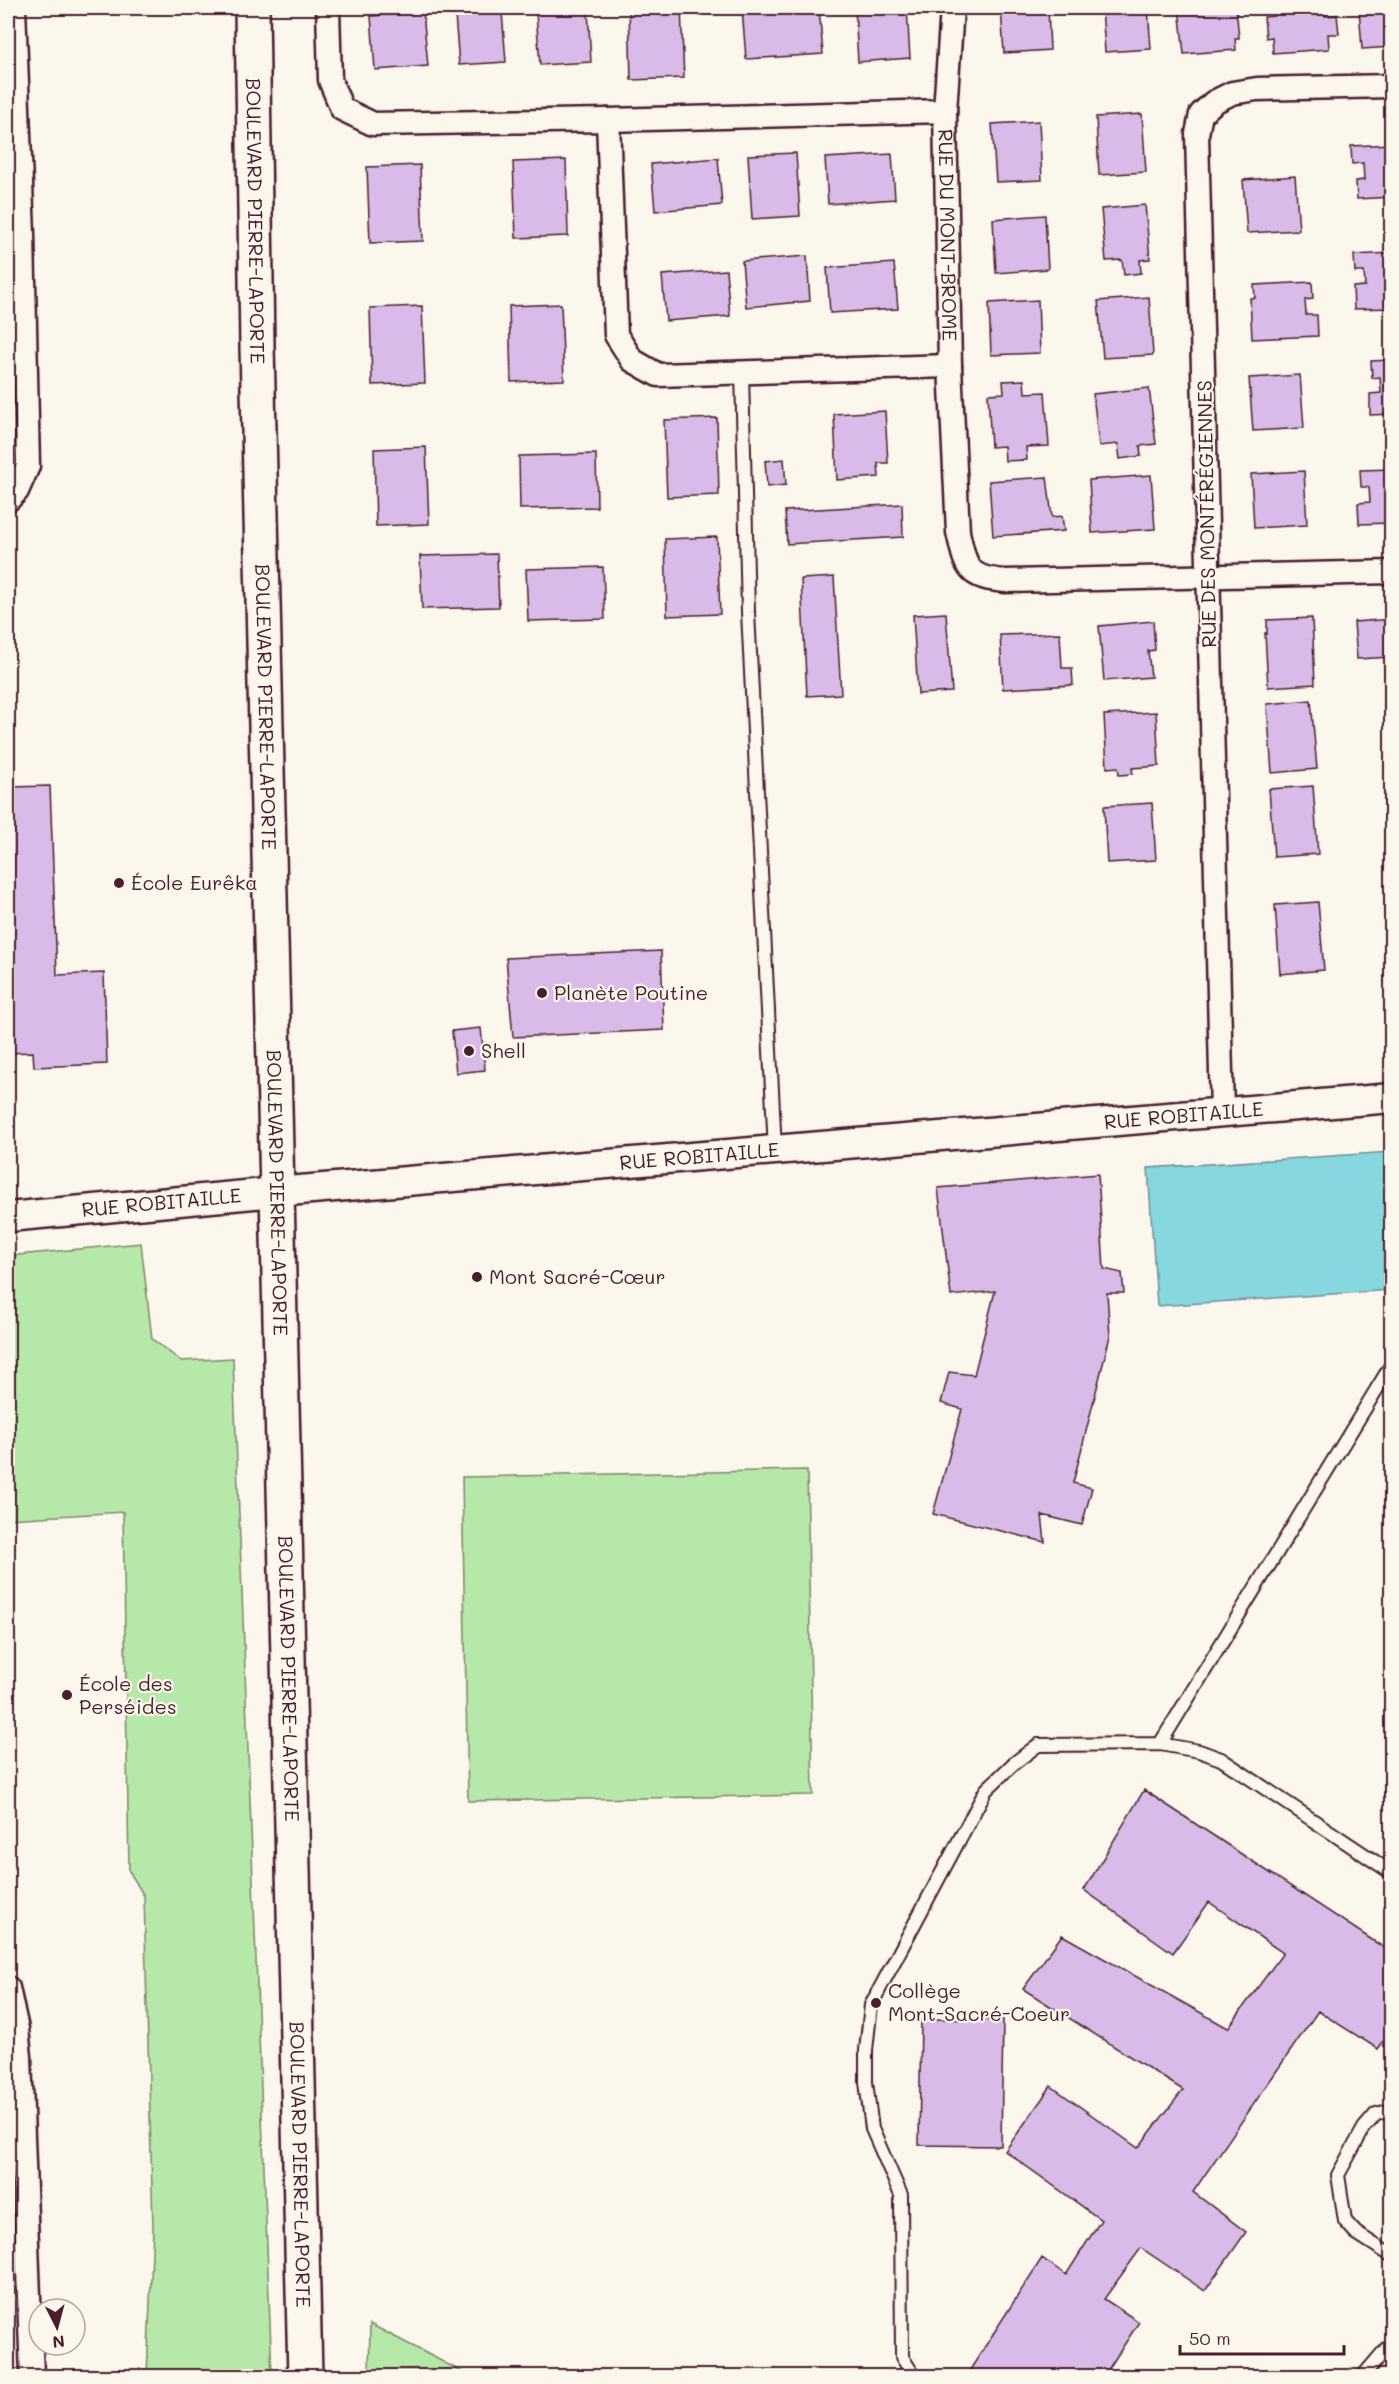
<svg xmlns="http://www.w3.org/2000/svg" width="1399" height="2384" font-family="Mali,sans-serif">
  <style>
    .green { fill: #b5e8a9; stroke: #80846a; stroke-width: 1.5 }
    .water { fill: #87d7e1; stroke: #6f8d98; stroke-width: 1.5 }
    .building { fill: #d8bbe8; stroke: #4a1f2b; stroke-width: 1.5 }
    .lines { fill: none; stroke-linecap: round; stroke-linejoin: round }
    .service-casing { stroke: #4a1f2b; stroke-width: 16 }
    .minor-casing { stroke: #4a1f2b; stroke-width: 27 }
    .tertiary-casing { stroke: #4a1f2b; stroke-width: 33 }
    .secondary-casing { stroke: #4a1f2b; stroke-width: 38 }
    .service { stroke: #fbf7ec; stroke-width: 12 }
    .minor { stroke: #fbf7ec; stroke-width: 22 }
    .tertiary { stroke: #fbf7ec; stroke-width: 28 }
    .secondary { stroke: #fbf7ec; stroke-width: 33 }
    .poi-dot { fill: #4a1f2b; stroke: #fbf7ec; stroke-width: 2 }
    .labels { text-anchor: middle; stroke-width: 4.5; stroke-linejoin: round; paint-order: stroke }
    .street-label { font-size: 20px; fill: #4a1f2b; stroke: #fbf7ec }
    .poi-label { font-size: 20px; fill: #4a1f2b; stroke: #fbf7ec; text-anchor: start }
  </style>
  <rect width="100%" height="100%" fill="#fbf7ec"/>
  <filter id="ink" filterUnits="userSpaceOnUse"><feTurbulence type="fractalNoise" baseFrequency=".0167" numOctaves="2"/><feDisplacementMap in="SourceGraphic" scale="12" xChannelSelector="R" yChannelSelector="G"/><feConvolveMatrix kernelMatrix="1 2 1 2 8 2 1 2 1" color-interpolation-filters="sRGB"/></filter>
  <g filter="url(#ink)">
    <!-- green -->
    <path class="green" d="M141,1243L152,1339L181,1361L233,1358L272,2376H147L153,2228L144,1896L129,1871L123,1512L8,1519V1256Z
      M807,1470L813,1795L468,1801L462,1477Z
      M370,2324L470,2376H369Z"/>
    <!-- water -->
    <path class="water" d="M1391,1152V1290L1157,1306L1148,1168Z"/>
    <!-- building -->
    <path class="building" d="M629,8H681L684,78L631,80Z
      M742,8H819L823,54L746,59Z
      M855,8H907L910,58L858,62Z
      M1001,8H1048L1050,50L1004,53Z
      M1102,8H1148L1151,49L1105,52Z
      M1179,8H1236L1239,38H1235L1236,50L1184,54Z
      M1273,8H1325V16L1337,15L1339,34H1328L1329,49L1273,53L1272,37L1266,38L1264,17L1274,16Z
      M1359,8H1392V47L1362,49Z
      M588,10L591,62L540,65L536,13Z
      M423,12L428,66L375,70L371,16Z
      M502,12L506,62L459,65L455,15Z
      M1142,114L1146,172L1099,175L1096,117Z
      M1039,121L1042,180L996,182L992,124Z
      M1392,144V197L1357,199L1356,181L1364,180L1363,163L1352,164L1351,146Z
      M796,153L800,216L752,219L748,155Z
      M892,154L895,199L828,204L825,158Z
      M718,158L722,205L655,211L651,164Z
      M566,160L568,236L516,238L513,162Z
      M420,165L423,241L370,243L367,167Z
      M1295,176L1299,230L1247,233L1243,180Z
      M1145,205L1150,259L1140,260L1141,273L1124,275L1122,260L1106,261L1101,209Z
      M1045,215L1048,269L996,273L993,219Z
      M1392,253V308L1354,309L1353,287L1365,286L1364,272H1355L1354,255Z
      M807,256L810,301L746,307L742,261Z
      M894,263L898,309L830,313L827,268Z
      M726,270L730,316L666,321L662,275Z
      M1312,282L1313,299L1305,300L1306,315H1317L1318,336L1252,339L1250,298H1255L1254,285Z
      M1149,297L1153,355L1103,358L1098,301Z
      M1038,300L1040,353L991,355L989,303Z
      M561,304L564,380L511,382L509,306Z
      M422,306L425,383L372,385L370,308Z
      M1392,360V414L1370,415V394L1381,393L1380,377L1372,378L1371,361Z
      M1300,375L1304,428L1253,431L1249,378Z
      M1024,380L1025,393L1045,392L1049,446L1026,447L1027,460L1005,461L1004,446L991,447L988,394L1004,393L1003,381Z
      M1149,388L1156,444L1140,446L1141,456L1120,459L1118,444L1099,446L1093,394Z
      M885,411L888,463H878L879,477L837,480L834,414Z
      M717,418L719,495L667,497L664,420Z
      M426,447L429,524L376,526L374,449Z
      M596,454L597,507L520,509L519,456Z
      M784,459L786,485L767,487L765,461Z
      M1392,469V523L1359,524L1358,503L1370,502L1369,487H1361L1360,470Z
      M1304,471L1307,525L1254,528L1251,474Z
      M1151,475L1155,529L1092,533L1089,480Z
      M1047,477L1052,517L1062,516L1064,531L993,536L989,481Z
      M902,504L903,537L787,544L785,511Z
      M717,537L720,614L667,616L665,539Z
      M497,554L499,607L422,609L420,556Z
      M603,567L605,619L528,621L526,569Z
      M834,577L841,694L807,696L801,579Z
      M946,613L952,692L918,694L913,615Z
      M1312,618L1315,684L1268,687L1265,633L1267,634V620Z
      M1392,619V657L1357,659L1354,622Z
      M1153,621L1155,650L1148,651L1151,677L1104,681L1099,626Z
      M1060,633L1062,668H1072L1073,685L1003,689L1000,635Z
      M1311,700L1317,769L1272,773L1267,704Z
      M1156,712L1159,766L1132,768L1133,774L1119,775L1118,767L1107,768L1104,715Z
      M1392,750V801H1391L1388,751Z
      M50,786L57,975L104,973L107,1064L34,1067L33,1052L8,1053V787Z
      M1313,786L1318,854L1274,857L1269,789Z
      M1152,803L1156,860L1107,863L1104,806Z
      M1388,881H1392L1391,931Z
      M1318,902L1324,970L1280,974L1275,905Z
      M661,951L664,1030L513,1037L506,958Z
      M481,1028L485,1070L456,1073L452,1031Z
      M1098,1174L1104,1269L1122,1273L1124,1293H1107L1110,1336L1073,1483L1092,1488L1082,1525L1042,1515L1045,1542L933,1514L962,1409L941,1403L949,1372L974,1375L995,1291L951,1296L938,1188Z
      M1144,1790L1392,1953V2029L1378,2049L1318,2011L1193,2192L1246,2232L1205,2291L1141,2248L1104,2299L1139,2322L1104,2376H966L1042,2258L1066,2275L1101,2220L1005,2151L1051,2086L1138,2148L1183,2090L1023,1989L1062,1935L1228,2028L1283,1953L1209,1902L1173,1953L1084,1890Z
      M921,2019L1003,2020L1001,2146L919,2145Z"/>
    <g class="lines">
      <defs>
        <path id="service" d="M742,373L748,612L775,1150
          M1160,1744L1392,1364
          M1392,2110L1376,2114L1364,2128L1338,2175L1345,2221L1356,2233L1392,2256
          M914,2376L902,2357L901,2195L872,2129L866,2082V2050L871,2005L986,1790L1013,1764L1038,1745L1160,1744L1199,1751L1221,1759L1392,1873
          M1363,2376L1392,2342"/>
        <g id="minor">
          <path id="s1" d="M328,8L330,80L342,109L373,124L608,120L945,111L950,366L958,532C966,567 966,578 1006,581L1392,572"/>
          <path d="M945,111L952,8"/>
          <path d="M608,120L616,335L632,360L658,375L950,366"/>
          <path d="M8,500L17,491L28,466L23,234L14,8"/>
          <path d="M1222,1112L1197,134L1201,114L1214,102L1232,93L1257,89L1392,86"/>
          <path d="M8,1988L17,2029L20,2057L32,2376"/>
        </g>
        <g id="tertiary">
          <path id="s2" d="M8,1217L276,1192L1392,1098"/>
        </g>
        <g id="secondary">
          <path id="s3" d="M252,8L257,346L305,2376"/>
        </g>
      </defs>
      <!-- service casing -->
      <use href="#service" class="service-casing"/>
      <!-- minor casing -->
      <use href="#minor" class="minor-casing"/>
      <!-- tertiary casing -->
      <use href="#tertiary" class="tertiary-casing"/>
      <!-- secondary casing -->
      <use href="#secondary" class="secondary-casing"/>
      <!-- service -->
      <use href="#service" class="service"/>
      <!-- minor -->
      <use href="#minor" class="minor"/>
      <!-- tertiary -->
      <use href="#tertiary" class="tertiary"/>
      <!-- secondary -->
      <use href="#secondary" class="secondary"/>
    </g>
  </g>
  <!-- markers -->
  <g class="poi-dot">
    <circle cx="119" cy="883" r="6"/>
    <circle cx="542" cy="993" r="6"/>
    <circle cx="469" cy="1051" r="6"/>
    <circle cx="477" cy="1277" r="6"/>
    <circle cx="67" cy="1695" r="6"/>
    <circle cx="876" cy="2003" r="6"/>
  </g>
  <g class="labels">
    <!-- street labels -->
    <g class="street-label">
      <text dy="7" stroke="none"><textPath href="#s3" startOffset="213">BOULEVARD PIERRE-LAPORTE</textPath></text>
      <text dy="7" stroke="none"><textPath href="#s1" startOffset="834">RUE DU MONT-BROME</textPath></text>
      <text transform="translate(1207 514) rotate(-91)" y="7">RUE DES MONTÉRÉGIENNES</text>
      <text dy="7" stroke="none"><textPath href="#s3" startOffset="699">BOULEVARD PIERRE-LAPORTE</textPath></text>
      <text dy="7" stroke="none"><textPath href="#s2" startOffset="1180">RUE ROBITAILLE</textPath></text>
      <text dy="7" stroke="none"><textPath href="#s2" startOffset="694">RUE ROBITAILLE</textPath></text>
      <text dy="7" stroke="none"><textPath href="#s3" startOffset="1185">BOULEVARD PIERRE-LAPORTE</textPath></text>
      <text dy="7" stroke="none"><textPath href="#s2" startOffset="154">RUE ROBITAILLE</textPath></text>
      <text dy="7" stroke="none"><textPath href="#s3" startOffset="1671">BOULEVARD PIERRE-LAPORTE</textPath></text>
      <text dy="7" stroke="none"><textPath href="#s3" startOffset="2157">BOULEVARD PIERRE-LAPORTE</textPath></text>
    </g>
    <!-- poi labels -->
    <g class="poi-label">
      <text x="131" y="890">École Eurêka</text>
      <text x="554" y="1000">Planète Poutine</text>
      <text x="481" y="1058">Shell</text>
      <text x="489" y="1284">Mont Sacré-Cœur</text>
      <text x="79" y="1691">École des<tspan x="79" dy="23">Perséides</tspan></text>
      <text x="888" y="1998">Collège<tspan x="888" dy="23">Mont-Sacré-Coeur</tspan></text>
    </g>
  </g>
  <!-- margin -->
  <rect width="1399" height="2384" fill="none" stroke="#fbf7ec" stroke-width="30"/>
  <rect x="15" y="15" width="1369" height="2354" fill="none" stroke="#4a1f2b" stroke-width="2" filter="url(#ink)"/>
  <!-- north arrow -->
  <g transform="translate(57 2327) rotate(174)"><circle r="28" fill="#fbf7ec" stroke="#b4a19f" stroke-width="1.5"/>
  <path d="M0-4.5L10 22L0 15L-10 22Z" fill="#4a1f2b"/>
  <text y="-9" font-size="16" font-weight="bold" text-anchor="middle" fill="#4a1f2b">N</text>
  </g>
  <!-- scale -->
  <path d="M1180 2345v9h164v-9" fill="none" stroke="#4a1f2b" stroke-width="3"/>
  <text x="1189" y="2345" font-size="18" fill="#4a1f2b" stroke="#fbf7ec" stroke-width="4.5" paint-order="stroke">50 m</text>
</svg>
